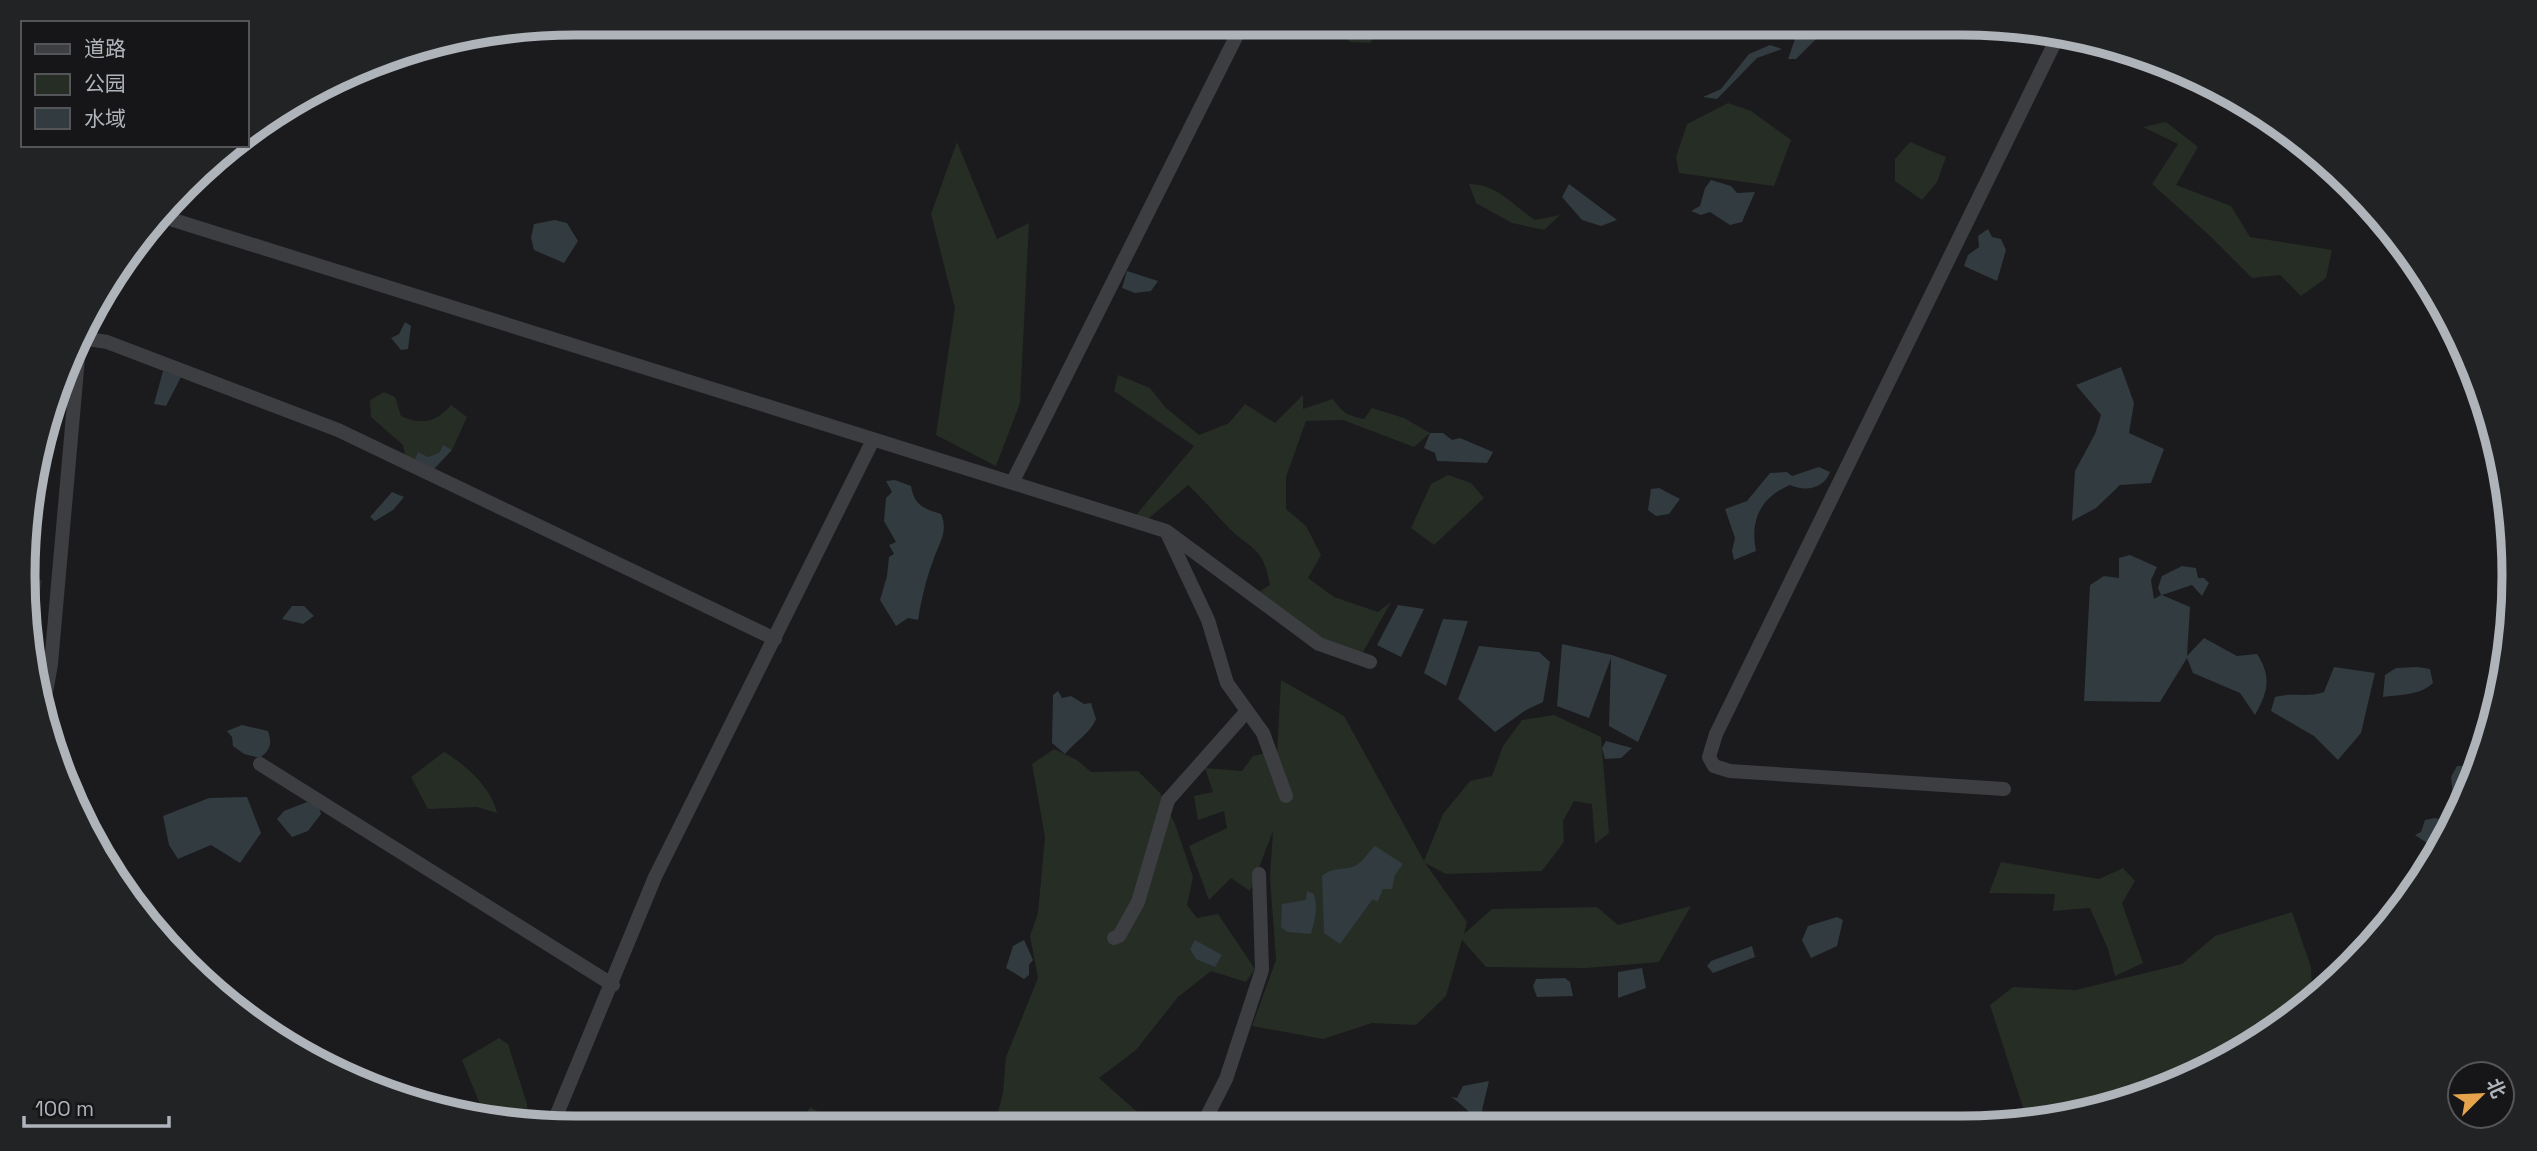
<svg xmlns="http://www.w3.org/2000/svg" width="2537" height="1151" font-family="'Space Grotesk','Noto Sans SC',sans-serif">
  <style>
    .green { fill: #252d25 }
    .water { fill: #313b40 }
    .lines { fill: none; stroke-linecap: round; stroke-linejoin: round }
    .minor { stroke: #3c3e42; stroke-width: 14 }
    .rim { fill: none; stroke: #afb4bb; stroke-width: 9 }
  </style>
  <rect width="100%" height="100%" fill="#1b1b1d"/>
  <!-- green -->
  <path class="green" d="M1339,23H1386L1370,43L1350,42L1339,32Z
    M1728,103L1751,111L1791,140L1774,186L1679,173L1676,157L1687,124Z
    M2166,122L2198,147L2176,185L2231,206L2250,237L2332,250L2326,278L2301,296L2280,275L2252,278L2209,235L2152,184L2178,144L2143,127Z
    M957,142L997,239L1029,223L1020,403L996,466L936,435L955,308L931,214Z
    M1910,142L1946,157L1937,182L1922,200L1895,181V159Z
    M1469,184C1498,184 1513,206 1535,220L1560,215L1544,230L1512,223L1476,203Z
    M1118,375L1150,388L1165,407L1199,435L1229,423L1245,404L1275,423L1303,395V409L1333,399C1342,413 1349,416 1364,419L1372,408L1404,418L1430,433L1414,447L1343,420L1306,421L1286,477V509L1306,526L1321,555L1308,578L1334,597L1378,612L1391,602L1363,652L1313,639L1257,593L1270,585C1263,544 1249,550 1226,525C1213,511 1202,498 1188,485L1148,519L1136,515L1194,446L1114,391Z
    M384,392L395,397L401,416C421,425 436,423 451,405L467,417L452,450L407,463L403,445L371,417L370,400Z
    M1448,475L1471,483L1484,498L1434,545L1411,528L1431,484Z
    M42,580L30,652L24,584Z
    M1281,680L1344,716L1424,861L1443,814L1470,781L1492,776L1503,746L1522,720L1554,715L1601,737L1609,833L1595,844L1592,804L1574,801L1563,821L1564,842L1542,871L1446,874L1425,863L1467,922L1464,934L1492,909L1597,907L1618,925L1691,906L1659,962L1586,968L1486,967L1462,940L1446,996L1416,1025L1372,1023L1323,1039L1252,1026L1276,960L1270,877L1273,831L1250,891L1231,878L1209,900L1189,846L1227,828L1224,811L1198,820L1194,796L1213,792L1205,768L1242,771L1253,756L1266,753L1276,774Z
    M1054,749L1077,760L1091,772L1138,771L1160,793L1175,824L1193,877L1187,905L1197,918L1218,914L1255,969L1246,982L1211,971L1178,997L1136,1050L1099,1078L1153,1126L994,1127L1003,1093L1006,1057L1038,978L1030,936L1038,913L1045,837L1032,764Z
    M444,752C465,764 492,788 497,813L477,807L428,809L411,777Z
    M2001,862L2099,879L2123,868L2135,881L2122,903L2143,963L2115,976L2108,949L2090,908L2053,911L2055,894L1989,893Z
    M2292,912L2311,967L2312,994L2298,1014L2173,1086L2028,1123L1990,1005L2013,987L2076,990L2182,964L2215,936Z
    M499,1038L508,1044L527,1104L528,1123L486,1119L462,1060Z
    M810,1107L843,1127L800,1128Z"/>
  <!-- water -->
  <path class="water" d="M1804,27L1815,28L1819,36L1796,59H1788L1795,39Z
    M1770,45L1782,49L1757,58L1717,99L1703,97L1721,89L1749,54Z
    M1711,180L1731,186L1737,193L1755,192L1742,222L1730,225L1710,212L1701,215L1691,211L1700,206L1705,188Z
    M1569,184L1617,220L1601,226L1582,220L1562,197Z
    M555,220L567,223L578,241L564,263L534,250L531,238L534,224Z
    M1988,229L1992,237L2001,239L2006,250L1997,281L1964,266L1968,255L1979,247L1978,236Z
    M1127,271L1158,281L1151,291L1135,293L1122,288Z
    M405,322L411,326L408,349L401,350L391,338L399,334Z
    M2121,367L2134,403L2129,433L2164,449L2151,483L2120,485L2096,508L2072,521L2075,471L2095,434L2101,415L2076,385Z
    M163,371L181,377L166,406L154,404Z
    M1430,433H1443L1452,440L1460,438L1493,452L1487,463L1437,461L1435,453L1424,448Z
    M443,445L452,450L433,470L415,459L418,452L428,457L439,453Z
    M1819,467L1830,472C1824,489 1805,492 1790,485C1760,498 1750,520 1756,551L1734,560L1732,551L1735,538L1725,509L1747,501L1770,473L1787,472L1792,476Z
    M895,480L911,486C914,505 924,509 941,514C949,532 938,545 933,561C926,579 921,601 918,620L908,618L896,626L880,600L887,576L889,557L894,554L889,545L896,542L884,521L886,498L892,492L886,481Z
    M1659,488L1680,499L1669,514L1656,516L1648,510L1651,489Z
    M392,492L404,497L393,510L375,521L370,517Z
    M2130,555L2157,567L2151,580L2154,599L2161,595L2158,588L2162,576L2182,566L2196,568L2198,578H2204L2209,583L2202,596L2192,585L2162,595L2190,607L2187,656L2204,638L2237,656L2257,654C2272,677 2268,692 2255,715L2240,693L2193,673L2187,658L2160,702L2084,701L2090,585L2104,576L2119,578V558Z
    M1398,605L1424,609L1401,657L1377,645Z
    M292,606H304L314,616L303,624L282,619Z
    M1443,619L1468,621L1446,686L1424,673Z
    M1562,644L1612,655L1667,675L1638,742L1609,726L1611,658L1589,718L1557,706Z
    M1479,646L1539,652L1550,662L1543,702L1526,710L1495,732L1458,699Z
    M2334,667L2375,673L2361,733L2338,760L2314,736L2271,711L2275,697C2293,692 2307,698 2324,692Z
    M2418,667L2430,669L2433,683C2419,696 2402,694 2383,697L2385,675L2396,668Z
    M1058,691L1062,698L1071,696L1084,704L1091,703L1096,719C1090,734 1075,741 1065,754L1052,743L1053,695Z
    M242,725L268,731C272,744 271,749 260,758L244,754L233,746L232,737L227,731Z
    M1606,741L1632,748L1621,758L1605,759L1602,748Z
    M2479,765L2465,799L2454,805L2451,777L2457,766Z
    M247,797L261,833L240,863L211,845L178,859L169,845L163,816L209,798Z
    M307,802L319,807L321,814L308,831L292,837L277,819L284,811Z
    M2435,818L2452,823L2430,860L2427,843L2415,835L2421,832L2425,820Z
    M1375,846L1403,864L1395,875L1392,889H1383L1378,901L1372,900L1340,944L1324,933L1322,876C1331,868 1338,870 1349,868C1361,866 1367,853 1375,846Z
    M1307,891L1314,894C1318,909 1315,919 1311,934L1287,932L1281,927L1282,904L1306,900Z
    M1837,917L1843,920L1837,946L1811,958L1802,940L1808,926Z
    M1024,940L1033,960L1029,965V975L1024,979L1006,968L1013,946Z
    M1195,940L1222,955L1215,967L1196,959L1190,949Z
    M1752,946L1755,957L1713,973L1707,966L1711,961Z
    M1642,968L1646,988L1618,998V972Z
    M1565,978L1570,982L1573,996L1537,997L1533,986L1536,979Z
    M1489,1081L1482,1110L1488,1123C1475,1121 1463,1104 1451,1097L1457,1098L1463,1086Z"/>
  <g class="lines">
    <!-- minor -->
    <path class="minor" d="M164,217L1166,531L1319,644L1370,662
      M82,338L107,342L338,430L775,639
      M1013,481L1243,23
      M1167,533L1208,620L1227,683L1263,733L1286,796
      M43,709L51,664L79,347
      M260,764L613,985
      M2004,789L1730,771L1714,766L1709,757L1716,734L2060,32
      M1114,938L1119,936L1138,902L1168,800L1247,711
      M552,1126L655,877L873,440
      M1202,1126L1226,1079L1262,970L1259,874"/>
  </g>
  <!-- crop -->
  <path d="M0 0H2537V1151H0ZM575 35H1962A540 540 0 0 1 2502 575V576A540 540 0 0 1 1962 1116H575A540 540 0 0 1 35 576V575A540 540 0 0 1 575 35Z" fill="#222325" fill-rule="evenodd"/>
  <path class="rim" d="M575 35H1962A540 540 0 0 1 2502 575V576A540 540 0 0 1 1962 1116H575A540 540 0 0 1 35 576V575A540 540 0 0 1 575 35Z"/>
  <!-- legend -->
  <rect x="21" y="21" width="228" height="126" fill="#161618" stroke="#535559" stroke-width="2"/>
  <rect x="35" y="44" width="35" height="10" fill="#3c3e42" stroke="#535559" stroke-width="2"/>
  <text x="84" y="56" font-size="21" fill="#afb4bb">道路</text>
  <rect x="35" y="74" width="35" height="21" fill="#252d25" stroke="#535559" stroke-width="2"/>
  <text x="84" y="91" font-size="21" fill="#afb4bb">公园</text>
  <rect x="35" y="108" width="35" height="21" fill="#313b40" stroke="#535559" stroke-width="2"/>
  <text x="84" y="126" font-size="21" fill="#afb4bb">水域</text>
  <!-- north arrow -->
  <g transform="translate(2481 1095) rotate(66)"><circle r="33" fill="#161618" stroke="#535559" stroke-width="2"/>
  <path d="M0-5L12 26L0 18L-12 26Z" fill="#e5a44b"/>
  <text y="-10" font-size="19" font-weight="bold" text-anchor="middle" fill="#afb4bb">北</text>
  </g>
  <!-- scale -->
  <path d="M24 1116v10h145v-10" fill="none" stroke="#afb4bb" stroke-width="3.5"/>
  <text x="35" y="1116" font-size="21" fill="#afb4bb" stroke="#161618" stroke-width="5" paint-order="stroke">100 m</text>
</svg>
